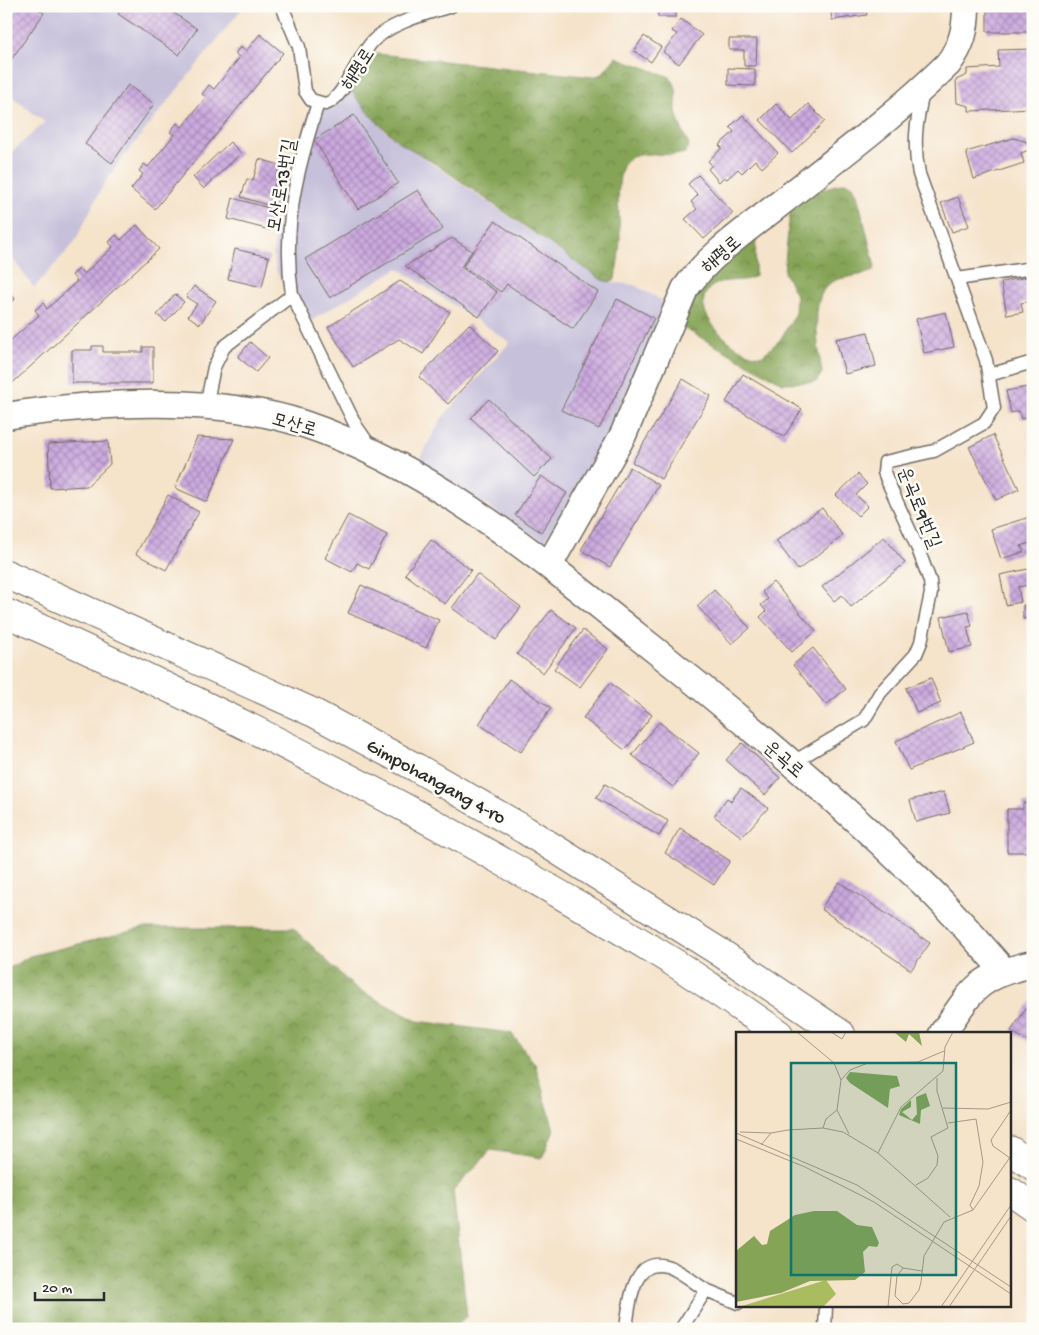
<svg xmlns="http://www.w3.org/2000/svg" width="1039" height="1335" font-family="'Gochi Hand','Poor Story',sans-serif">
  <style>
    .industrial { fill: #c6c0da }
    .forest { fill: url(#forest-crowns); stroke: #586840 }
    .building { fill: url(#building-cross-hatch) }
    .lines { fill: none; stroke-linecap: round; stroke-linejoin: round }
    .lane-casing { stroke: #726b63; stroke-width: 15 }
    .street-casing { stroke: #726b63; stroke-width: 29 }
    .secondary-casing { stroke: #726b63; stroke-width: 30 }
    .lane { stroke: #fff; stroke-width: 12 }
    .street { stroke: #fff; stroke-width: 26 }
    .secondary { stroke: #fff; stroke-width: 28 }
    .labels { text-anchor: middle; stroke-width: 5; stroke-linejoin: round; paint-order: stroke }
    .street-label { font-size: 19px; fill: #2b2b2b; stroke: #fdfcf7 }
    .inset-road { fill: none; stroke: #a4998a; stroke-width: 1 }
    .view { fill: #0f766e; fill-opacity: 0.15; stroke: #0f766e; stroke-width: 2.5 }
    .inset-edge { fill: none; stroke: #2b2b2b; stroke-width: 2.5 }
  </style>
  <defs>
    <pattern id="forest-crowns" width="20" height="18" patternUnits="userSpaceOnUse" patternTransform="scale(1.25)"><rect width="20" height="18" fill="#86a456"/><path d="M2 6a3 3 0 1 1 6 0M12 15a3 3 0 1 1 6 0" fill="none" stroke="#6e8647"/></pattern>
    <pattern id="building-cross-hatch" width="8" height="8" patternUnits="userSpaceOnUse" patternTransform="scale(1.25)"><rect width="8" height="8" fill="#cca9df"/><path d="M0 0l8 8M0 8l8-8" fill="none" stroke="#a68ab5"/></pattern>
  </defs>
  <rect width="100%" height="100%" fill="#fdfcf7"/>
  <filter id="ink" filterUnits="userSpaceOnUse"><feTurbulence type="fractalNoise" baseFrequency=".02" numOctaves="2"/><feDisplacementMap in="SourceGraphic" scale="10" xChannelSelector="R" yChannelSelector="G"/><feConvolveMatrix kernelMatrix="1 2 1 2 8 2 1 2 1" color-interpolation-filters="sRGB"/></filter>
  <filter id="wash" filterUnits="userSpaceOnUse"><feTurbulence type="fractalNoise" baseFrequency=".0096" numOctaves="4" result="noise"/><feDisplacementMap in="SourceGraphic" scale="20" xChannelSelector="R" yChannelSelector="G"/><feGaussianBlur stdDeviation="1.12" result="paint"/><feColorMatrix in="noise" values="0 0 0 0 0 0 0 0 0 0 0 0 0 0 0 0 0 1.4 0 .05"/><feComposite in="paint" operator="in"/></filter>
  <g filter="url(#wash)">
    <rect width="100%" height="100%" fill="#f5e3ca"/>
    <!-- industrial -->
    <path class="industrial" d="M6,6H244L114,169L101,189L74,243L34,288L6,249V157L45,122L6,92Z
      M349,89L386,132L565,255L610,282L634,285L665,302L607,435L544,542L418,462L442,418L510,342L398,268L302,326L277,272L273,255L274,246L292,170L311,106L323,109H332L338,104Z"/>
    <!-- forest -->
    <path class="forest" d="M377,54L593,77L602,74L616,57L670,77C682,93 673,99 677,115C679,125 685,135 689,145L685,153C668,158 650,150 632,157C612,164 620,219 620,237C620,251 617,265 615,279L610,282L602,280L439,166L399,142L375,120L349,89L370,55Z
      M846,182L853,186L857,194L875,267L873,271C861,276 848,276 836,280C806,290 819,350 822,373L816,382L783,383L777,380L680,326L687,299L756,233L755,276C741,285 721,275 708,290C687,315 745,361 763,355L780,340L795,315L796,295L784,272L790,212L812,192Z
      M144,928H293L355,988L417,1021L511,1033L535,1064L554,1130L542,1158L491,1150L453,1191L467,1316L452,1329H6V970L30,956Z"/>
    <g id="blocks">
      <!-- building -->
      <path class="building" d="M7,6H34L44,13L6,67Z
        M124,6H164L197,29L179,55L118,14Z
        M830,6H865L867,15L832,20Z
        M987,6H1033V32H987Z
        M658,7H676V17H658Z
        M681,19L702,35L679,64L663,52L677,34L672,31Z
        M260,34L283,53L155,209L131,189L143,174L139,171L144,164L148,167L174,135L170,132L177,123L182,127L206,97L202,94L209,85L214,89L240,57L235,54L240,47L246,51Z
        M644,36L661,47L651,62L634,51Z
        M729,39H757L756,66H744V50H729Z
        M1033,49V108L969,111V106L957,103L956,80L967,75V69L999,67L998,50Z
        M728,68L755,69V86L728,85Z
        M128,85L154,104L112,163L85,144Z
        M776,104L792,120L808,104L825,121L792,153L760,120Z
        M354,115L398,183L358,209L314,140Z
        M743,115L778,153L762,168L755,160L742,173L738,169L727,179L724,177L719,182L708,169L712,165L708,161L722,148L719,145L734,132L730,127Z
        M1014,138L1027,142L1029,150L1021,153L1024,163L974,179L966,152Z
        M230,142L241,153L204,189L193,177Z
        M259,159L280,165L274,187L285,190L280,209L241,197L247,179L253,180Z
        M698,175L733,213L704,239L685,219L697,209L691,202L698,195L688,184Z
        M418,190L443,229L330,298L305,259Z
        M958,197L969,226L952,232L941,203Z
        M233,198L276,210L270,230L228,219Z
        M495,221L598,292L573,329L507,284L501,292L463,266Z
        M137,225L159,249L7,388L6,339L9,342L39,315L35,310L43,303L47,309L77,281L72,275L79,269L84,274L113,247L109,242L116,235L121,240Z
        M452,238L472,251L461,267L497,292L479,317L405,266Z
        M235,249L269,257L262,287L228,279Z
        M1033,276V301L1021,303L1023,312L1007,315L1001,282Z
        M400,281L450,312L423,354L399,339L353,367L328,327Z
        M194,286L216,301L200,324L188,316L197,304L186,297Z
        M6,287L15,299L6,305Z
        M175,294L184,302L166,322L157,315Z
        M617,299L654,318L599,429L561,410Z
        M946,312L954,347L924,353L916,319Z
        M469,324L498,351L448,404L419,377Z
        M868,332L876,366L845,374L836,339Z
        M250,342L268,358L256,372L238,357Z
        M92,346H103V352H143V347H153V383H72V350H92Z
        M743,374L802,409L784,437L726,402Z
        M683,379L711,396L661,479L632,462Z
        M1033,386V417L1021,419L1019,411L1011,413L1006,391Z
        M489,399L552,459L534,477L471,418Z
        M993,435L1019,489L996,500L969,447Z
        M197,437L234,439L207,502L175,488Z
        M108,441L110,464L87,486L50,488L48,444Z
        M630,467L659,485L610,567L581,550Z
        M858,474L867,484L856,495L868,506L858,516L836,495Z
        M541,476L567,493L541,532L515,515Z
        M168,495L199,512L166,570L136,554Z
        M822,508L843,536L798,570L776,541Z
        M348,515L387,535L369,569L357,563L352,572L325,558Z
        M1033,516V542L1021,546L1024,552L1001,559L991,529Z
        M884,537L905,563L851,607L842,595L834,601L822,587Z
        M431,540L471,570L445,604L405,574Z
        M1033,568V584L1018,587L1021,602L1006,605L1000,575Z
        M477,574L521,607L496,640L452,608Z
        M773,582L816,631L792,652L760,617L766,611L761,605L768,599L762,592Z
        M361,585L439,620L426,648L348,613Z
        M714,590L750,628L732,644L697,606Z
        M1023,605H1033V618L1023,619Z
        M551,610L576,628L543,673L517,654Z
        M968,611L972,626L967,627L972,647L949,652L941,617Z
        M583,630L608,649L580,687L554,669Z
        M813,648L846,689L826,705L793,665Z
        M931,678L941,703L917,713L906,688Z
        M509,679L551,708L521,752L479,724Z
        M610,683L652,715L625,750L583,718Z
        M961,712L974,742L909,770L896,741Z
        M659,722L699,753L673,787L632,755Z
        M742,743L780,778L765,795L726,760Z
        M605,784L668,821L659,836L596,798Z
        M741,788L768,808L742,837L714,816L727,798L731,801Z
        M944,792L950,813L916,822L910,800Z
        M1023,803H1032L1033,852H1007V809H1023Z
        M680,828L730,861L714,885L665,853Z
        M839,882L930,943L911,970L821,909Z
        M1033,998V1045L1011,1031Z"/>
    </g>
  </g>
  <g filter="url(#ink)">
    <use href="#blocks" fill-opacity="0" stroke="#726b63" stroke-width="1"/>
    <g class="lines">
      <defs>
        <path id="lane" d="M282,6L299,47L305,91L311,100L325,104C343,101 358,56 373,41C392,22 426,14 451,6
          M957,279L1033,268
          M292,295L356,426L370,446
          M989,375L1033,362
          M206,406L214,367L224,347L292,295C282,225 297,170 318,103
          M792,763L864,720L880,693L916,654L921,642L931,593L930,581L918,549L887,480L884,472L885,462L934,451L984,423L994,408L986,360L919,174C913,145 916,121 923,93
          M626,1329C629,1306 632,1257 666,1266C679,1269 694,1283 706,1290
          M681,1329L706,1290L738,1303
          M825,1329L826,1306"/>
        <path id="street" d="M6,416C98,402 215,395 304,424C429,466 535,554 636,635C721,702 804,771 883,845C901,863 921,880 939,899C961,922 982,946 1003,970
          M549,565L623,435L685,289C710,254 745,231 778,205C836,159 895,116 948,64C962,45 966,30 966,6
          M942,1034C973,989 977,976 1033,964"/>
        <path id="secondary" d="M6,574L314,713L417,768L525,830L718,951L841,1034
          M6,613C236,715 459,830 673,962C709,985 744,1010 779,1034
          M1010,1150L1033,1166
          M1010,1191L1033,1207"/>
      </defs>
      <!-- lane casing -->
      <use href="#lane" class="lane-casing"/>
      <!-- street casing -->
      <use href="#street" class="street-casing"/>
      <!-- secondary casing -->
      <use href="#secondary" class="secondary-casing"/>
      <!-- lane -->
      <use href="#lane" class="lane"/>
      <!-- street -->
      <use href="#street" class="street"/>
      <!-- secondary -->
      <use href="#secondary" class="secondary"/>
    </g>
  </g>
  <g class="labels">
    <!-- street labels -->
    <g class="street-label">
      <text transform="translate(356 68) rotate(-57)" y="7">해평로</text>
      <text transform="translate(280 185) rotate(-80)" y="7">모산로13번길</text>
      <text transform="translate(720 253) rotate(-41)" y="7">해평로</text>
      <text transform="translate(295 423) rotate(16)" y="7">모산로</text>
      <text transform="translate(921 507) rotate(68)" y="7">운곡로9번길</text>
      <text transform="translate(785 758) rotate(41)" y="7">운곡로</text>
      <text transform="translate(437 780) rotate(29)" y="7">Gimpohangang 4-ro</text>
    </g>
  </g>
  <!-- overview -->
  <g transform="translate(736 1032)">
    <rect width="275" height="275" fill="#f5e3ca"/>
    <path d="M90,248L100,262L87,275L6,274Z" fill="#a9bc60"/>
    <path d="M158,0H183L186,14L173,2L170,10ZM114,40L161,44L164,54L154,57L152,76L114,51L110,46ZM190,61L194,74L185,78L184,92L163,83L165,77L175,68V75L166,80L176,88L181,82L180,65ZM78,179H101L121,193L136,195L143,211L141,215L133,214L127,220L129,240L119,248L74,249L45,261L0,270V219L18,204L26,213L31,212L34,199L59,183Z" fill="#86a456"/>
    <path class="inset-road" d="M61,0L98,31L105,48L101,78L90,87L87,96M95,0L106,7L110,0M105,48L114,38L132,31L182,30L208,19M207,76L252,77L275,70M101,78L113,102M212,91L240,87L247,130L243,154L234,173L237,178M4,100L35,101M0,101L121,153L275,255M0,107L69,135L138,170L275,262M25,113L35,101L52,98L87,96L107,100L142,121L214,185M142,121L165,75L207,39L209,15L217,0M274,126L257,114L255,108L275,78M180,153L192,146L201,133L202,124L195,105L212,96L201,59V46M186,239L167,236L161,244L159,264L167,272L173,271L183,258L185,250L188,224L208,190L237,178L275,124M152,275L156,235L161,232L167,236M205,275L275,173M213,275L275,184"/>
    <path class="view" d="M55,31H220V243H55Z"/>
    <rect width="275" height="275" class="inset-edge"/>
  </g>
  <!-- margin -->
  <rect width="1039" height="1335" fill="none" stroke="#fdfcf7" stroke-width="25"/>
  <!-- scale -->
  <path d="M35 1292v8h69v-8" fill="none" stroke="#2b2b2b" stroke-width="2.5"/>
  <text x="42" y="1292" font-size="15" fill="#2b2b2b" stroke="#fdfcf7" stroke-width="4" paint-order="stroke">20 m</text>
</svg>
